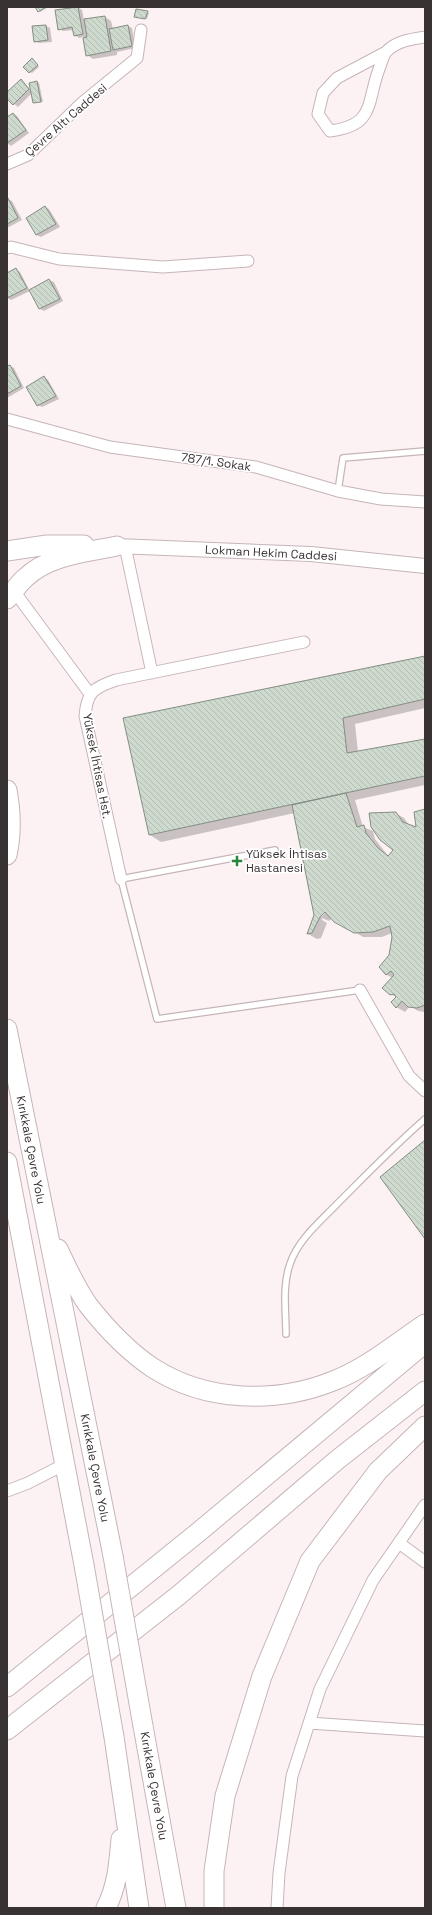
<svg xmlns="http://www.w3.org/2000/svg" width="432" height="1915" font-family="'Space Grotesk',sans-serif">
  <style>
    .shadow { fill: #0003; fill-rule: evenodd }
    .building { fill: url(#building-back-hatch); stroke: #848e84 }
    .lines { fill: none; stroke-linecap: round; stroke-linejoin: round }
    .service-casing { stroke: #c6b5b7; stroke-width: 8 }
    .minor-casing { stroke: #c6b5b7; stroke-width: 13 }
    .tertiary-casing { stroke: #c6b5b7; stroke-width: 16 }
    .trunk-casing { stroke: #c6b5b7; stroke-width: 21 }
    .service { stroke: #fff; stroke-width: 5.5 }
    .minor { stroke: #fff; stroke-width: 11 }
    .tertiary { stroke: #fff; stroke-width: 14 }
    .trunk { stroke: #fff; stroke-width: 19 }
    .trunk-bridge-casing { stroke: #c6b5b7; stroke-width: 21; stroke-linecap: butt }
    .trunk-bridge { stroke: #fff; stroke-width: 19 }
    .poi-dot { fill: #278638; stroke: #fff; stroke-width: 1.5 }
    .labels { text-anchor: middle; stroke-width: 3.5; stroke-linejoin: round; paint-order: stroke }
    .street-label { font-size: 12px; fill: #393233; stroke: #fff }
    .poi-label { font-size: 12px; fill: #393233; stroke: #fff; text-anchor: start }
  </style>
  <defs>
    <pattern id="building-back-hatch" width="6" height="6" patternUnits="userSpaceOnUse"><rect width="6" height="6" fill="#cedace"/><path d="M-1 5l2 2M0 0l6 6M5-1l2 2" fill="none" stroke="#b2bcb1"/></pattern>
  </defs>
  <rect width="100%" height="100%" fill="#fdf2f3"/>
  <!-- shadow -->
  <path class="shadow" d="M36,7H49L40,12Z
    M78,7L82,10L84,20L105,17L111,21L113,29L128,26L132,28L135,48L117,52V55L93,59L87,55L84,37L79,38L75,35L74,30L63,31L59,29L56,11Z
    M147,12L149,13L147,19L137,17Z
    M46,26L50,28L52,42L39,43L34,41Z
    M34,60L39,67L32,73L30,72Z
    M21,80L32,91L37,82L39,83L43,102H34L32,93L18,107L7,98V93Z
    M13,114L17,116L29,133L11,146L7,143V118Z
    M7,199L12,201L22,220L7,228Z
    M45,207L49,209L60,227L41,237L36,235Z
    M16,269L20,272L30,291L11,300L7,298V274Z
    M49,280L54,282L63,301L44,311L40,309Z
    M10,366L14,368L24,388L7,398V367Z
    M44,377L48,380L59,399L42,407L38,405Z
    M425,657V708L355,724L358,752L425,740V785L355,800L363,827L373,831L375,839L389,857L394,850L395,813L404,818L409,825L418,828L425,810V1012L418,1011L410,1006L405,1012L396,1007L397,997L390,994L393,978L387,975L380,967L390,955L392,933L382,937H363L332,918L329,921L322,918V920L327,923L321,938L317,939L308,934L315,915L295,813L161,842L150,835ZM329,909L321,917V914Z"/>
  <!-- building -->
  <path class="building" d="M35,7H46L38,12Z
    M78,7L83,34L74,36L72,27L58,30L55,10Z
    M136,9L148,11L145,19L134,17Z
    M105,16L111,51L86,56L83,38L87,37L84,19Z
    M46,25L48,40L34,42L32,26Z
    M128,25L132,46L113,50L109,29Z
    M32,58L38,65L29,73L23,67Z
    M21,79L29,89L13,105L7,99V92Z
    M37,81L41,102L33,103L29,83Z
    M13,113L26,130L7,143V117Z
    M8,198L18,218L7,224V198Z
    M45,206L56,224L36,235L26,218Z
    M16,268L27,288L7,298V273Z
    M49,279L60,299L39,309L29,290Z
    M10,365L21,386L7,394V366Z
    M44,376L56,396L37,406L26,387Z
    M425,656V699L343,718L347,753L425,739V776L149,835L123,718Z
    M346,793L357,827L364,825L366,833L378,848L388,856L393,850L380,840L371,827L369,813L396,812L403,822L416,827L414,812L425,809V1005L417,1008L408,1007L402,1001L396,1008L391,1002L396,997L394,994L390,995L382,988L394,975L391,971L386,975L379,967L389,955L392,937L390,926L373,932L354,933L334,922L325,912L320,917L312,933L307,934L314,915L292,805Z
    M425,1140V1239L380,1177Z"/>
  <g class="lines">
    <defs>
      <path id="service" d="M338,491L343,458L425,451
        M275,850L121,879L157,1019L360,990
        M286,1334C286,1311 282,1286 290,1264C298,1239 322,1220 339,1202C367,1174 395,1145 425,1119"/>
      <path id="minor" d="M386,52L337,78L323,93L318,114L330,131C375,125 366,105 379,69C381,64 383,56 386,52C396,41 411,39 425,37
        M7,164L28,155L83,102L137,58L141,30
        M7,248L11,247L59,259L163,267L248,261
        M7,419L110,447L256,467L338,491L381,499L425,502
        M125,546L152,673
        M14,591L90,694
        M121,879L85,716C87,692 93,688 116,680L304,642
        M360,990L409,1076L425,1091
        M7,1491L28,1483L65,1464
        M399,1543L425,1562
        M309,1723L425,1731
        M277,1908L279,1873L292,1776L320,1689L373,1580L425,1505"/>
      <path id="tertiary" d="M117,546L311,554L425,566"/>
      <path id="trunk" d="M7,551L47,545H84
        M7,599C13,593 18,584 25,578C49,555 87,552 117,546
        M7,790C11,812 12,833 7,855
        M7,1029L113,1556
        M7,1162L84,1565
        M58,1249C67,1268 76,1288 88,1305C106,1328 129,1352 153,1368C206,1402 276,1404 333,1381C367,1368 395,1344 425,1324
        M7,1687L201,1530L425,1343
        M143,1726L176,1908
        M7,1730L179,1595L337,1460L425,1391
        M114,1737L139,1908
        M106,1908C117,1887 119,1863 121,1839
        M214,1908V1871L225,1796L262,1676L310,1561L378,1471L425,1426"/>
    </defs>
    <!-- service casing -->
    <use href="#service" class="service-casing"/>
    <!-- minor casing -->
    <use href="#minor" class="minor-casing"/>
    <!-- tertiary casing -->
    <use href="#tertiary" class="tertiary-casing"/>
    <!-- trunk casing -->
    <use href="#trunk" class="trunk-casing"/>
    <!-- service -->
    <use href="#service" class="service"/>
    <!-- minor -->
    <use href="#minor" class="minor"/>
    <!-- tertiary -->
    <use href="#tertiary" class="tertiary"/>
    <!-- trunk -->
    <use href="#trunk" class="trunk"/>
    <defs>
      <path id="trunk-bridge" d="M113,1556L143,1726
        M84,1565L114,1737"/>
    </defs>
    <!-- trunk-bridge casing -->
    <use href="#trunk-bridge" class="trunk-bridge-casing"/>
    <!-- trunk-bridge -->
    <use href="#trunk-bridge" class="trunk-bridge"/>
  </g>
  <!-- markers -->
  <path class="poi-dot" d="M235 855h4v4h4v4h-4v4h-4v-4h-4v-4h4z"/>
  <g class="labels">
    <!-- street labels -->
    <g class="street-label">
      <text transform="translate(66 120) rotate(-41)" y="4">Çevre Altı Caddesi</text>
      <text transform="translate(216 462) rotate(8)" y="4">787/1. Sokak</text>
      <text transform="translate(271 553) rotate(3)" y="4">Lokman Hekim Caddesi</text>
      <text transform="translate(97 766) rotate(79)" y="4">Yüksek İhtisas Hst.</text>
      <text transform="translate(31 1150) rotate(79)" y="4">Kırıkkale Çevre Yolu</text>
      <text transform="translate(95 1468) rotate(79)" y="4">Kırıkkale Çevre Yolu</text>
      <text transform="translate(154 1786) rotate(80)" y="4">Kırıkkale Çevre Yolu</text>
    </g>
    <!-- poi labels -->
    <g class="poi-label">
      <text x="246" y="858">Yüksek İhtisas<tspan x="246" dy="14">Hastanesi</tspan></text>
    </g>
  </g>
  <!-- border -->
  <rect width="432" height="1915" fill="none" stroke="#393233" stroke-width="16"/>
</svg>
